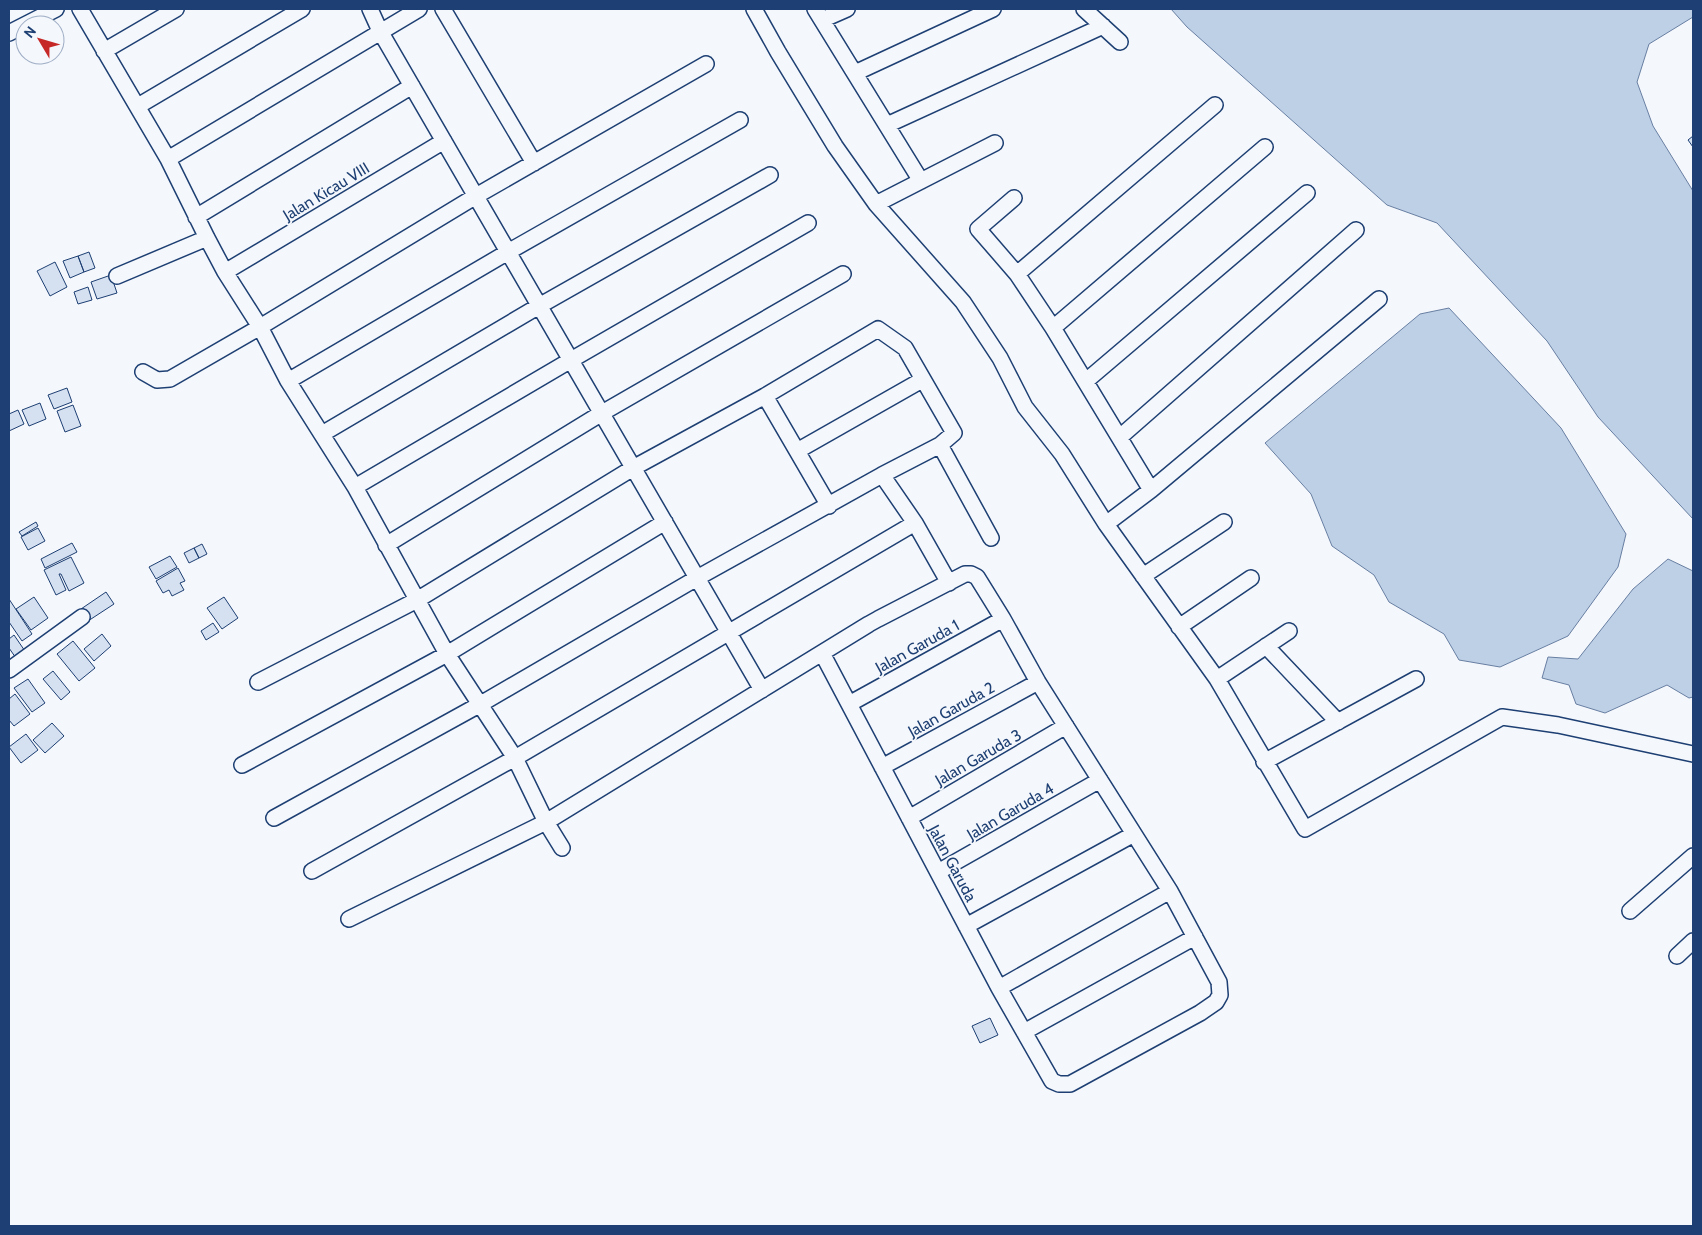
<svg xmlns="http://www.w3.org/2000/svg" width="1702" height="1235" font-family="Cabin,sans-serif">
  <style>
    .water { fill: #bed0e5; stroke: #687fa3 }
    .building { fill: #d5e0f0; stroke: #1d3f73 }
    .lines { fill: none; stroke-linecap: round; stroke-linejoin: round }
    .minor-casing { stroke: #1d3f73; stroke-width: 18 }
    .minor { stroke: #f4f7fb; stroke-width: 15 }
    .labels { text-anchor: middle; stroke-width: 4; stroke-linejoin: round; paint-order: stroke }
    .street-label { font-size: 16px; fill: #1d3f73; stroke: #f4f7fb }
  </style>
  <rect width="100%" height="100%" fill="#f4f7fb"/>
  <!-- water -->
  <path class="water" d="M1171,9H1693V17L1649,44L1637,82L1653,126L1693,191V519L1598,417L1547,341L1437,223L1387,205L1187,27Z
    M1449,308L1561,428L1626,534L1618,567L1568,636L1500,667L1459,660L1444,634L1389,602L1374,575L1332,546L1311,494L1265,443L1420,314Z
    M1668,559L1693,571V697L1689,698L1667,685L1605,713L1576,704L1569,685L1542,678L1548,657L1578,659L1633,589Z"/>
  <!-- building -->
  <path class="building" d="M1693,136V147L1688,140Z
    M89,252L95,268L84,272L78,256Z
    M78,256L84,272L70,278L63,261Z
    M55,262L67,287L50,296L37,271Z
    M111,275L117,293L97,299L91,282Z
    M88,287L92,300L78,304L74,292Z
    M67,388L72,402L54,409L48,395Z
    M40,403L46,419L29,426L22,410Z
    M73,405L81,426L65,432L57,411Z
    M18,410L24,424L9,431V414Z
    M36,522L38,526L22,536L19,532Z
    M38,528L45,541L28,550L21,537Z
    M72,543L77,552L45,568L41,559Z
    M202,544L207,554L199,558L194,548Z
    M194,548L199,558L189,563L184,553Z
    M170,556L177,567L156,579L149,567Z
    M71,557L84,583L69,591L61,574H59L66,590L56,595L44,570Z
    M178,568L185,581L180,583L184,590L172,596L169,590L163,593L156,581Z
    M106,592L114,604L88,621L81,609Z
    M34,597L48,618L31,630L16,609Z
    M224,597L238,618L222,629L207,608Z
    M9,599L32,634L22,641L9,622Z
    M213,623L219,632L206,640L201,631Z
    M102,634L111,646L94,661L84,649Z
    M14,635L27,654L18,661L9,648V639Z
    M73,641L95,668L79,681L57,654Z
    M53,671L70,692L61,700L43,679Z
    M28,679L45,703L32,712L14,688Z
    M15,694L30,714L14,726L9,720V699Z
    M52,723L64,736L45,753L33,740Z
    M26,734L38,750L21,763L9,747Z
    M990,1018L998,1035L980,1043L972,1026Z"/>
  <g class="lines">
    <defs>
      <path id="minor" d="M80,9L168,159L207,238L225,272L260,327L288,381L355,487L447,654L515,758L546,822L562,848
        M370,9L380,31L762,690
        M443,9L534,163
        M754,9L778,52L835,146L876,204L963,302L1000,358L1025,407L1062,454L1106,524L1217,679L1305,829L1502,717L1558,725L1693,754
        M815,9L921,181
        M1084,9L1120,42
        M822,20L847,9
        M9,33L56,9
        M104,51L176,9
        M855,73L993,9
        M138,106L302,9
        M887,125L1103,26
        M168,159L419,9
        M1014,198L978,229L1017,274L1053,328L1151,490
        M876,204L995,143
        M196,217L412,86
        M225,272L444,141
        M1017,274L1215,105
        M117,276L207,238
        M1053,328L1265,147
        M143,372L157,380L170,379L260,327L476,196L706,64
        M288,381L508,252L740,120
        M1086,381L1307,193
        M765,396L829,506
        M322,434L539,306L770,175
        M1120,437L1356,230
        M940,445L991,538
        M797,451L922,380
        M882,475L915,523L949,583
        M355,487L571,360L808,223
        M1106,524L1151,490L1379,299
        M386,545L602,413L843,274
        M1143,576L1224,522
        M1179,627L1251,578
        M1266,646L1338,722
        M9,670L82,617
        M1217,679L1289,631
        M258,682L417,600L633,468L765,396L878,329L905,348L954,433L940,445L882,475L697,578L479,705L274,818
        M849,704L1003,619
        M1264,762L1416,679
        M242,765L447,654L665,522
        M882,767L1038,682
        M909,818L1066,726
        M312,871L515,758L915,523
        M938,872L1100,780
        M1630,911L1693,856
        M349,919L546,822L869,624L878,619L965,574H971L977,577L1003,619L1038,682L1170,891L1219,982L1220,995L1216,1002L1200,1013L1070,1084H1059L1052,1081L999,988L822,653
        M966,926L1134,834
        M1677,956L1693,941
        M999,988L1170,891
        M1024,1032L1195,937"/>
    </defs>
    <!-- minor casing -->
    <use href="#minor" class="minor-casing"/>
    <!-- minor -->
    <use href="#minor" class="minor"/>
  </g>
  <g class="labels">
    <!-- street labels -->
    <g class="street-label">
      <text transform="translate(326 191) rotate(-31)" y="6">Jalan Kicau VIII</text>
      <text transform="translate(917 646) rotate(-29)" y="6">Jalan Garuda 1</text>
      <text transform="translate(951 709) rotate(-29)" y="6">Jalan Garuda 2</text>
      <text transform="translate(978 757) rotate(-30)" y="6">Jalan Garuda 3</text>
      <text transform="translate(1010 811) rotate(-30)" y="6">Jalan Garuda 4</text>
      <text transform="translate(953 863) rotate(62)" y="6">Jalan Garuda</text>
    </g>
  </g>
  <!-- border -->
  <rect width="1702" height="1235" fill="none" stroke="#1d3f73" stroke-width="20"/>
  <!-- north arrow -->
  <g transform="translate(40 40) rotate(308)"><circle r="24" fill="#f4f7fb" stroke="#9eadc5"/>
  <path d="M0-4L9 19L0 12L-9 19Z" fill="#c62828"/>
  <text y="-8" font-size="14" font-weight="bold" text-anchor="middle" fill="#1d3f73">N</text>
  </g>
</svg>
